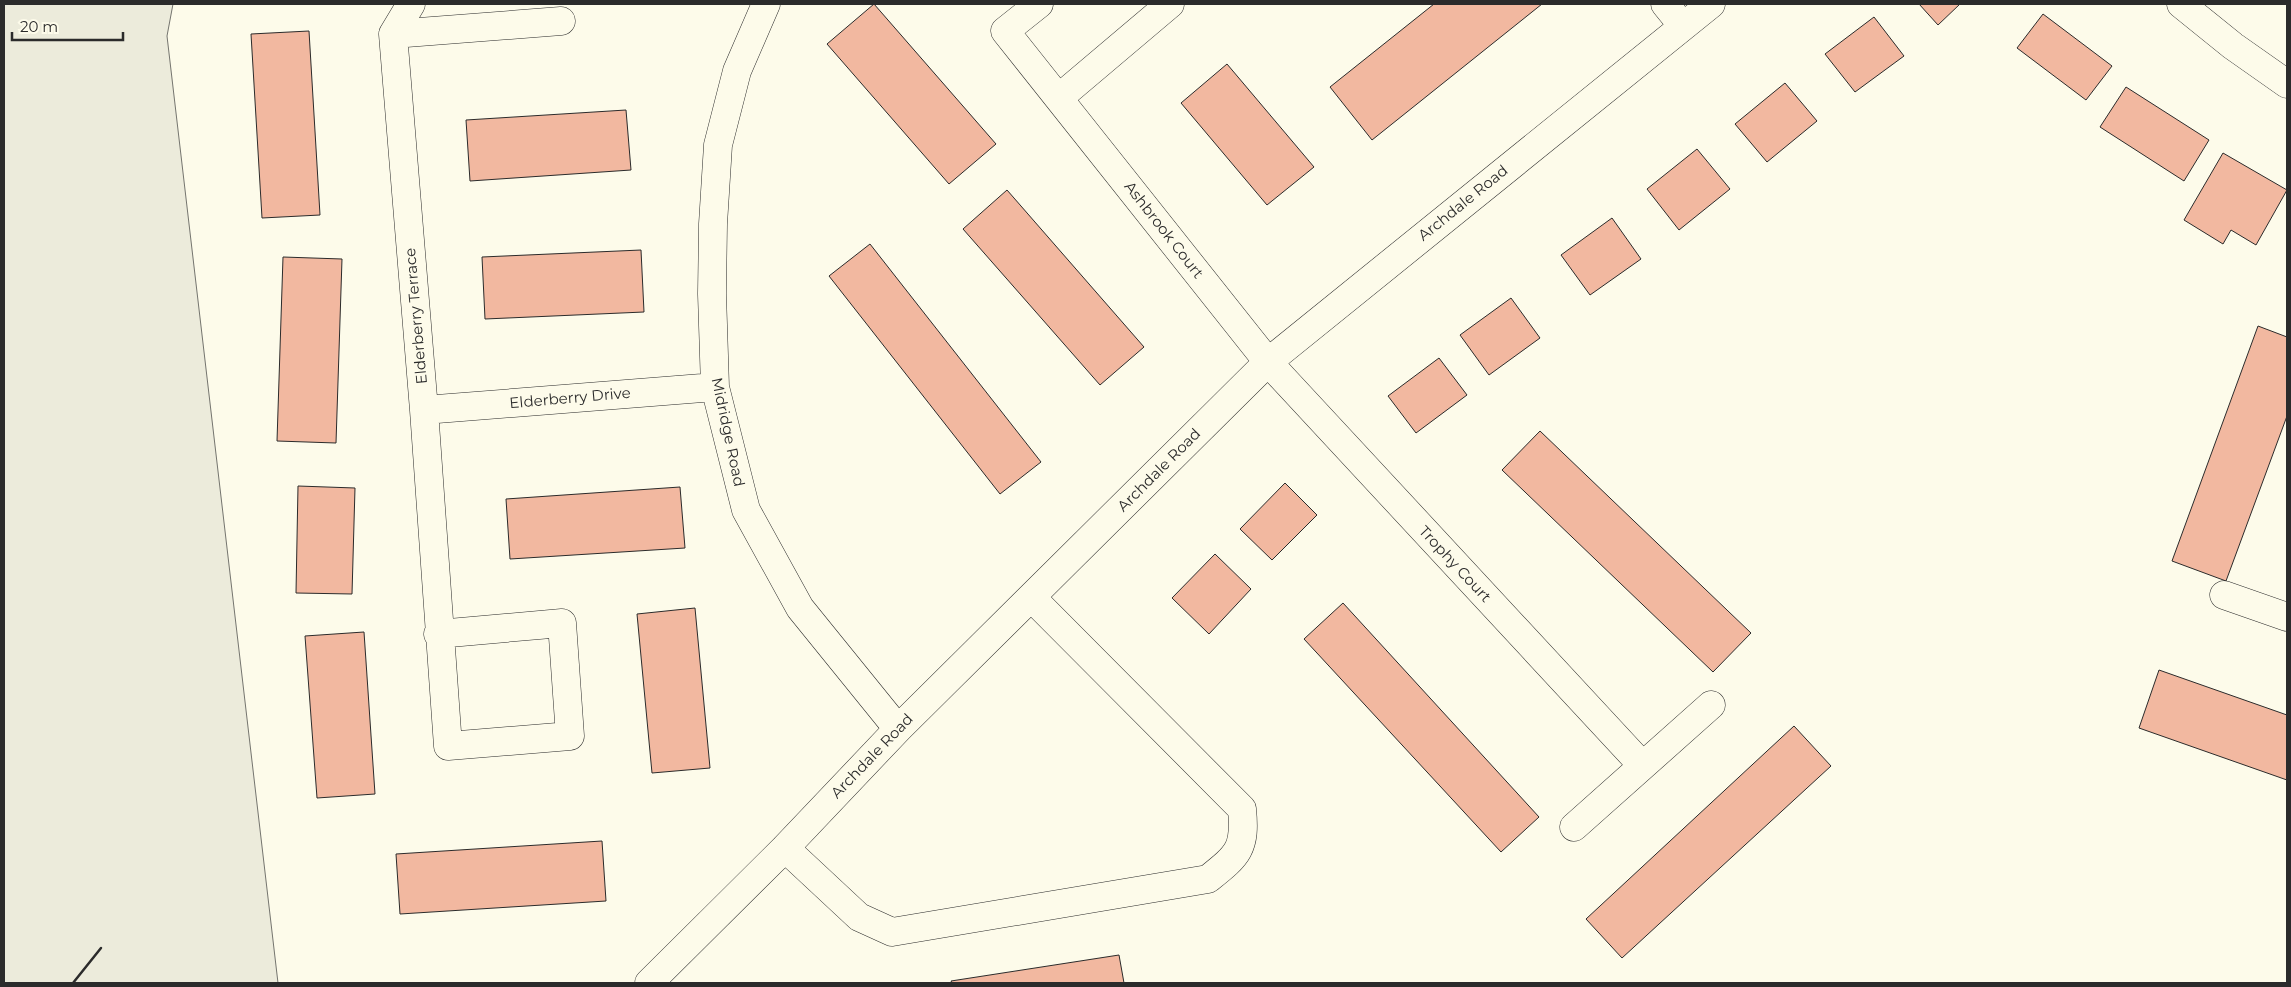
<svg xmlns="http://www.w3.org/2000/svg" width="2291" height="987" font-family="Montserrat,sans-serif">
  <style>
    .green { fill: #ecebdb; stroke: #74746e }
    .building { fill: #f2b8a0; stroke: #2b2b2b }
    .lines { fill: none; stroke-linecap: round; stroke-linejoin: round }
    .minor-casing { stroke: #2b2b2b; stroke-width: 29 }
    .minor { stroke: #fdfbea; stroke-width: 28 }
    .wall { stroke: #2b2b2b; stroke-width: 2.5 }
    .labels { text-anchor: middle; stroke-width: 4; stroke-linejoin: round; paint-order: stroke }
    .street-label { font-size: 15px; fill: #2b2b2b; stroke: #fdfbea }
  </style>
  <rect width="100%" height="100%" fill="#fdfbea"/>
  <!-- green -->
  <path class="green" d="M4,4H173L167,36L278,983H4Z"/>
  <!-- building -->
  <path class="building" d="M874,4L996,144L949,184L827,44Z
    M1434,4H1542L1372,140L1330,87Z
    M1919,4H1960L1938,25Z
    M2043,14L2112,66L2086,100L2017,48Z
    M1874,17L1904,56L1855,92L1825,54Z
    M309,31L320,215L262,218L251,34Z
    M1227,64L1314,167L1267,205L1181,103Z
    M1785,83L1817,121L1767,162L1735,124Z
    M2126,87L2209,140L2184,181L2100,127Z
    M626,110L631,170L470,181L466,120Z
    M1697,149L1730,189L1679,230L1647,189Z
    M2223,153L2287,190L2256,245L2231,230L2223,244L2184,220Z
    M1007,190L1144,347L1100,385L963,229Z
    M1612,218L1641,259L1590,295L1561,255Z
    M870,244L1041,462L1000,494L829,276Z
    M641,250L644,312L485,319L482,257Z
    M283,257L342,259L336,443L277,441Z
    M1511,298L1540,338L1489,375L1460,335Z
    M2258,326L2287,337V416L2226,581L2172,561Z
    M1439,358L1467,395L1416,433L1388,396Z
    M1540,431L1751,633L1713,672L1502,470Z
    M1285,483L1317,515L1272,560L1240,529Z
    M298,486L355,488L352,594L296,593Z
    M680,487L685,548L510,559L506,499Z
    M1215,554L1251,589L1209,634L1172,598Z
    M1343,603L1539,817L1501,852L1304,639Z
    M695,608L710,768L652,773L637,614Z
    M364,632L375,794L317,798L305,636Z
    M2159,670L2287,715V780L2139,728Z
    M1794,726L1831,766L1622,958L1586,919Z
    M602,841L606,901L400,914L396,854Z
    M1119,955L1124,983H952L951,981Z"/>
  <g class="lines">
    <defs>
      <path id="minor" d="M411,4L393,34L424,410L448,746L570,736L562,623L438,634
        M766,4L737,71L718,145L713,224L712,294L715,387L746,510L800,608L898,729
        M1039,4L1005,31L1268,362L1642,765
        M1665,4L1682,25
        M2181,4L2233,46L2287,84
        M393,34L561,21
        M1060,97L1170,4
        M424,410L715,387
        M2224,595L2287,617
        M1574,827L1711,705
        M785,848L859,917L892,932L1208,879C1238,855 1246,849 1242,809L1032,598
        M649,983L785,848L898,729L1268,362L1711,4"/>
    </defs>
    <!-- minor casing -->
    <use href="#minor" class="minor-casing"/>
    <!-- minor -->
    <use href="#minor" class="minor"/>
    <!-- wall -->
    <path class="wall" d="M73,983L101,948"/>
  </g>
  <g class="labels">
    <!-- street labels -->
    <g class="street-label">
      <text transform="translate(1463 203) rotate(-39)" y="5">Archdale Road</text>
      <text transform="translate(1164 230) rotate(52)" y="5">Ashbrook Court</text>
      <text transform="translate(416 316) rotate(-95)" y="5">Elderberry Terrace</text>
      <text transform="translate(570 398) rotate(-5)" y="5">Elderberry Drive</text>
      <text transform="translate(728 432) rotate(78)" y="5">Midridge Road</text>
      <text transform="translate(1159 470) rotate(-45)" y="5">Archdale Road</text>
      <text transform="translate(1455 564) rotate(47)" y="5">Trophy Court</text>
      <text transform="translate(872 756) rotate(-46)" y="5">Archdale Road</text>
    </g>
  </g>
  <!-- border -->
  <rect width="2291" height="987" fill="none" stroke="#2b2b2b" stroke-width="10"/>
  <!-- scale -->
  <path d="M12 32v8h111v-8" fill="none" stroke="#2b2b2b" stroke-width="2.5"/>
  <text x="20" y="32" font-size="15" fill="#2b2b2b" stroke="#fdfbea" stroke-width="4" paint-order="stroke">20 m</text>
</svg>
